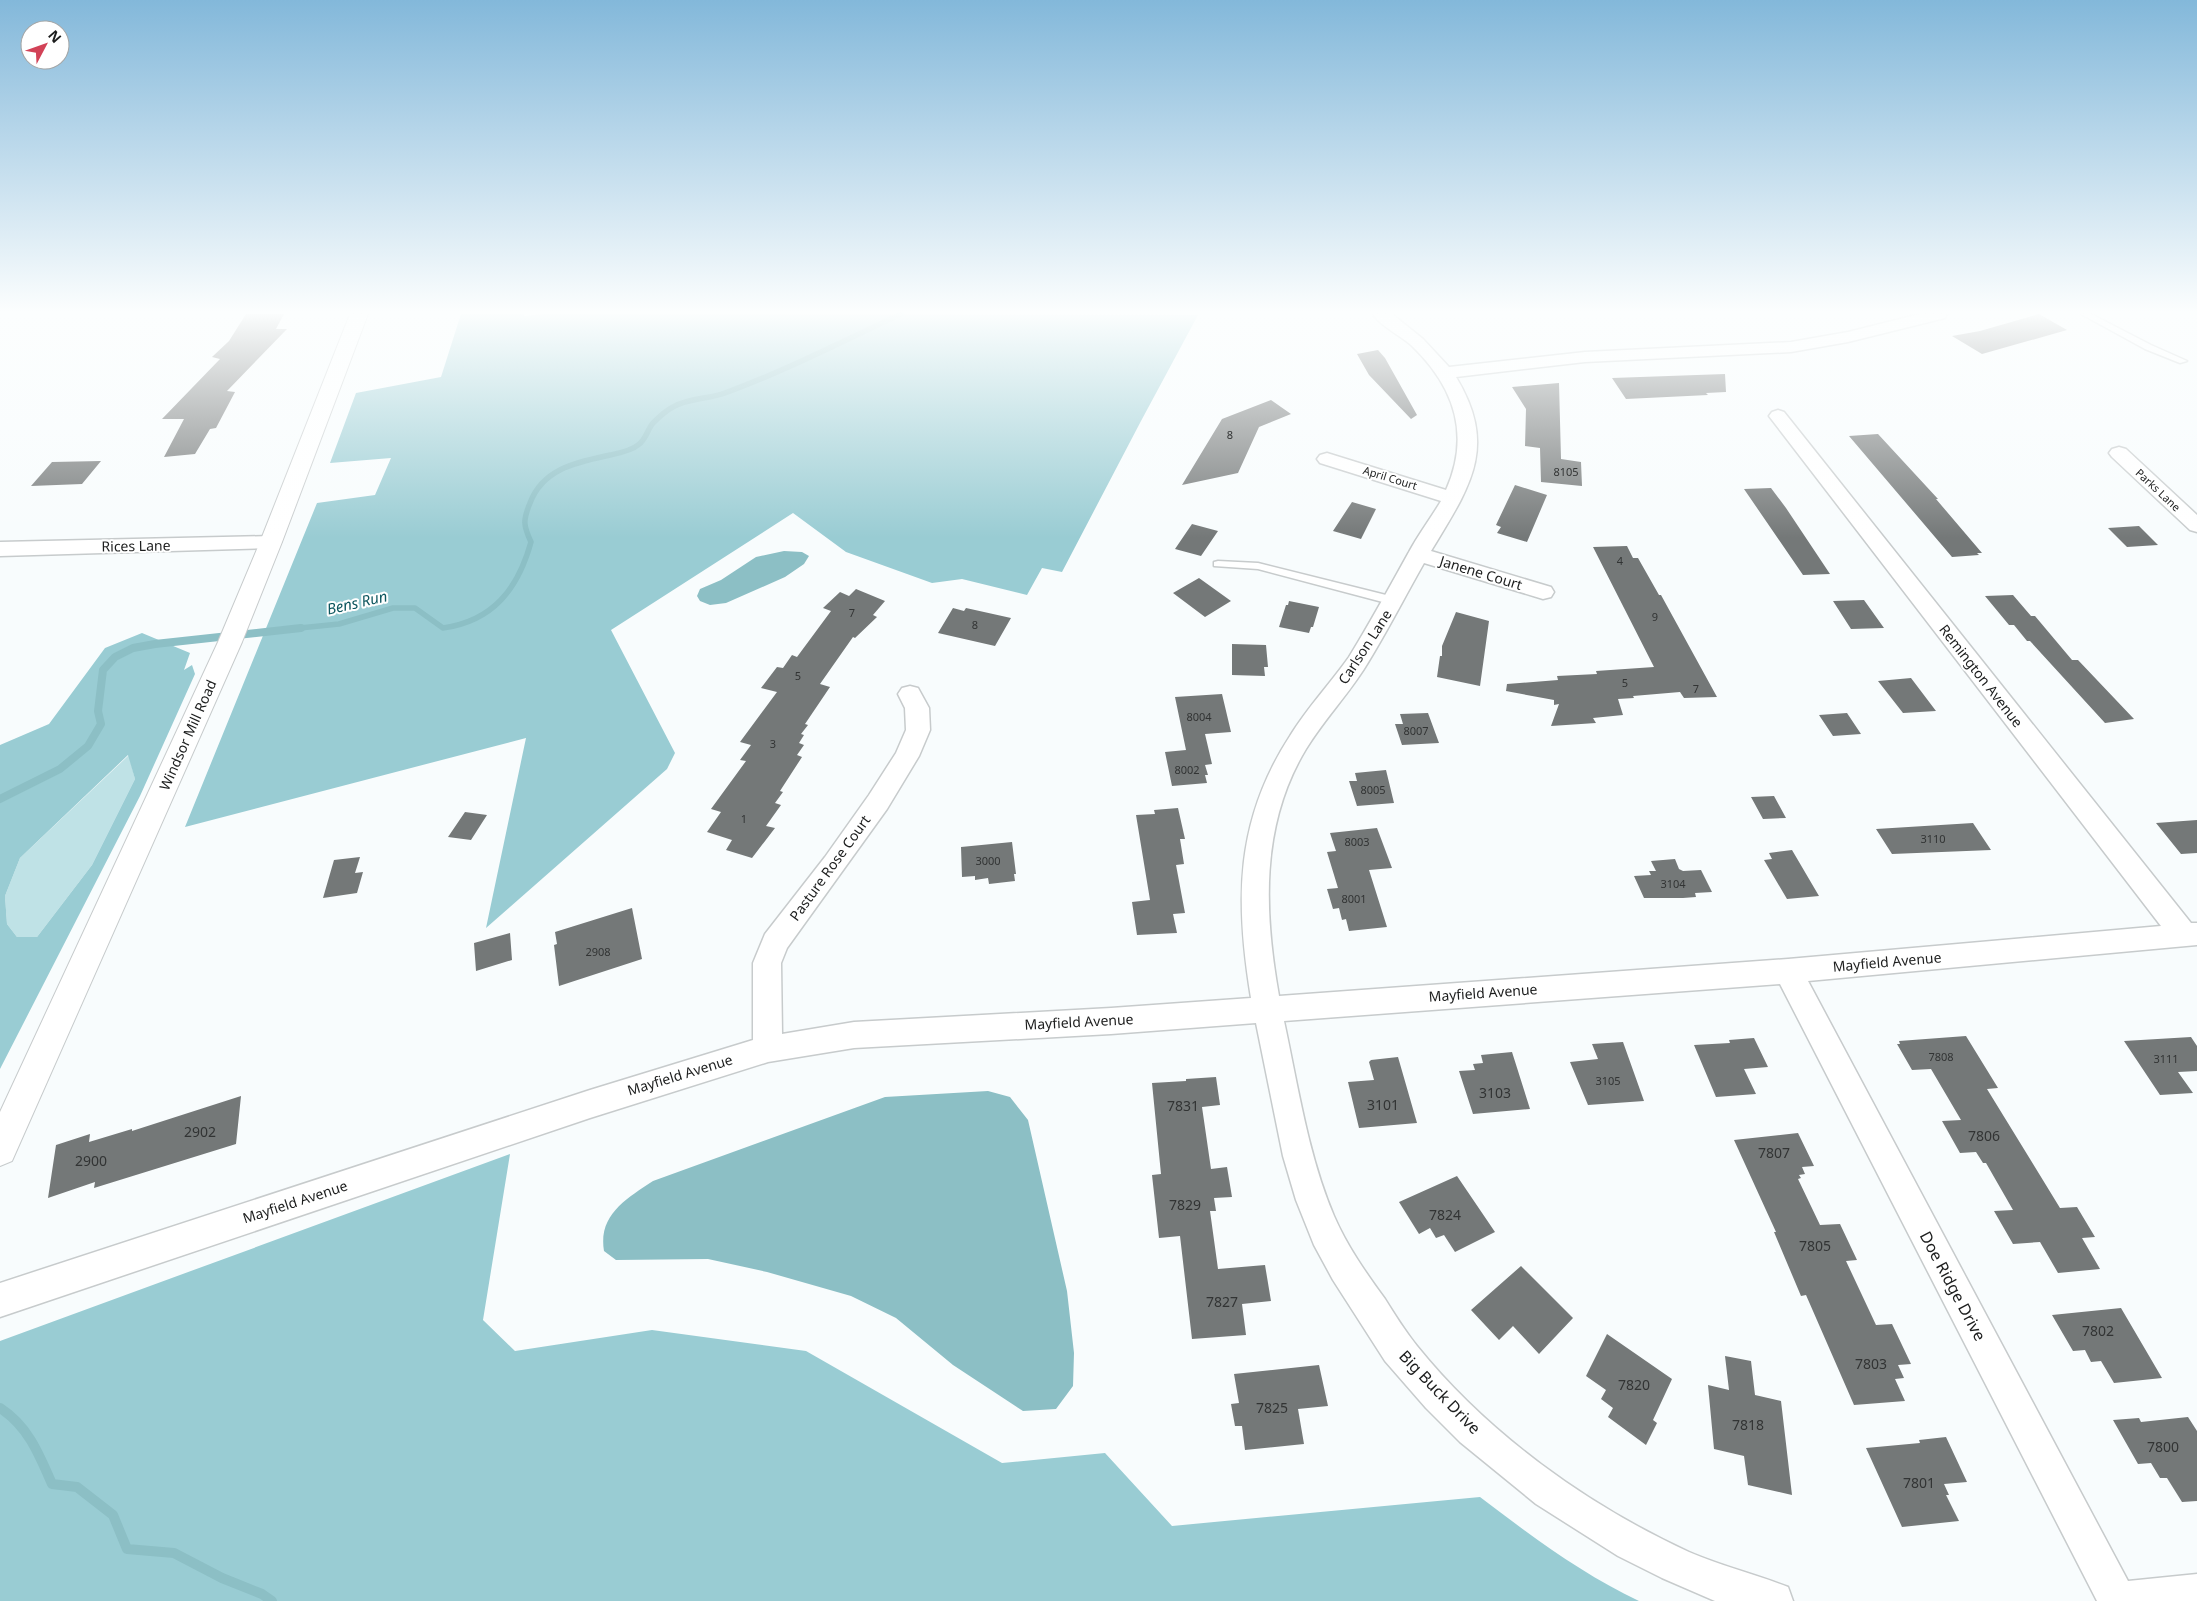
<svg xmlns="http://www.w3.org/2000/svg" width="2197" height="1601" font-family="'Noto Sans',sans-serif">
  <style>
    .green { fill: #bfe2e6 }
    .forest { fill: #99ccd3; fill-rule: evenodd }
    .water { fill: #8cbfc5 }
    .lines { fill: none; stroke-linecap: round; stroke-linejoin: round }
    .stream-far2 { stroke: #8cbfc5; stroke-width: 5.5 }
    .stream-far1 { stroke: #8cbfc5; stroke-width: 8 }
    .stream { stroke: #8cbfc5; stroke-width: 10 }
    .building { fill: #747878 }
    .service-casing { stroke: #c7cbcc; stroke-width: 3 }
    .minor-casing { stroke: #c7cbcc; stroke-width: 3 }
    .secondary-casing { stroke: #c7cbcc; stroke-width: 2 }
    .service { fill: #fff; fill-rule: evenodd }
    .minor { fill: #fff; fill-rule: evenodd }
    .secondary { fill: #fff; fill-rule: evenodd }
    .labels { text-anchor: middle; stroke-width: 4; stroke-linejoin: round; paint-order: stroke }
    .number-label { font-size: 11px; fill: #323434 }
    .far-street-label { font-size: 11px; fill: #1c1d1d; stroke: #fff }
    .street-label { font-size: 14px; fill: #1c1d1d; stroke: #fff }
    .near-number-label { font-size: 14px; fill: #323434 }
    .water-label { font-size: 15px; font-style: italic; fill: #0d565e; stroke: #fff }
    .near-street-label { font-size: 16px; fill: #1c1d1d; stroke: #fff }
  </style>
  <rect width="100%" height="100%" fill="#f8fcfd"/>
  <!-- green -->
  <path class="green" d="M129,755L135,779L92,865L37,937H17L7,924L5,896L20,858Z"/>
  <!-- forest -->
  <path class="forest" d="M461,314H524V316L544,314L1198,315L1141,421L1062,572L1042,568L1027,595L962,579L932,583L846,552L793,513L611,630L675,753L667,769L486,928L526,738L185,827L317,503L375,495L391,458L330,463L356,393L441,377Z
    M142,633L190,653L184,670L192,665L195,674L140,796L0,1069V745L49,724L105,648ZM128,755L135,779L92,865L37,937H17L7,924L5,896L20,858Z
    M510,1154L483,1320L515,1351L652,1330L806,1351L1002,1463L1105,1453L1172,1526L1480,1497C1530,1535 1582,1574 1639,1601H0V1341Z"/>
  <!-- water -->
  <path class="water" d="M784,551L802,552L809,556L804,564L785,577L726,603L710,605L700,601L697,596L700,589L721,580L756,557Z
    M988,1091L1010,1097L1028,1120L1067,1291L1074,1353L1073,1386L1056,1409L1023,1411L953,1365L896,1318L851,1296L767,1272L708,1259L616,1260L604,1251C598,1215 626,1199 653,1181L885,1097Z"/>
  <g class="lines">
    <!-- stream-far2 -->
    <path class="stream-far2" d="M290,629L339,624L393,608H415L443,628C493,621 518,589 531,542C523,525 523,520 530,503C543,468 578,462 610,455C619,453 631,451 638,445C646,440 647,430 653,423C658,418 667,410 673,407C688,398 709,399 725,393C785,371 843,341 901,314"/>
    <!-- stream-far1 -->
    <path class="stream-far1" d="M0,799L60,769L88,746L101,724L98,711L103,670L115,657L133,648L155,644L301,628"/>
    <!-- stream -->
    <path class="stream" d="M0,1408C28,1426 39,1454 52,1484L77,1487L113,1515L127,1549L174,1553L222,1578L262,1594L272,1601"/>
  </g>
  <!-- building -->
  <path class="building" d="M246,314H284L276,329H287L227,391L235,392L216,428L210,429L195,454L164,457L184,419H162L220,359L212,357L229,341Z
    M2039,314L2067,330L1982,354L1952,336L1980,331Z
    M1378,350L1385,358L1417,415L1411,419L1369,375L1357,354Z
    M1725,374L1726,392L1706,393L1708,395L1626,399L1612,378Z
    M1559,383L1561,459L1581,462L1582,486L1541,482L1540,448L1525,446L1526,409L1512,387Z
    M1271,400L1291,414L1259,427L1238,473L1182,485L1222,419Z
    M1878,434L1938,499H1936L1982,553H1977L1979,555L1952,557L1849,436Z
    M101,461L82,484L31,486L52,462Z
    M1515,485L1547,495L1527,542L1497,533L1501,527L1496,525Z
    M1771,488L1786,508L1830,574L1803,575L1744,489Z
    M1352,502L1376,509L1361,539L1333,531Z
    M1192,524L1218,531L1201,556L1175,549Z
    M2139,526L2158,545L2127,547L2108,528Z
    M1627,546L1633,558H1638L1659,595H1661L1717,697L1684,698L1680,692L1633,696L1634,698L1618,699L1623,715L1593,718L1596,723L1551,726L1559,704L1554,705V700L1506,691L1507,684L1558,680L1557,676L1597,674L1596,671L1654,667L1593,547Z
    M1199,578L1231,601L1205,617L1173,593Z
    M856,589L885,601L873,615L877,617L855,638L853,637L820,684L830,687L805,724L808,725L801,734L804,735L799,743L804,745L797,755L802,757L780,791L783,792L775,803L781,805L766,826L775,828L752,858L726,850L732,840L707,832L721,812L711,809L746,761L740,760L751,745L740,742L777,692L761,688L777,667L783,668L792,655L797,657L831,611L823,608L840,592L849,596Z
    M2013,595L2031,616H2035L2072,660H2078L2134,719L2105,723L2030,641H2027L2014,625H2009L1985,596Z
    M1864,600L1884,628L1851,629L1833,601Z
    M1289,601L1319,607L1313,627H1311L1309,633L1279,627L1286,605H1288Z
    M953,608L964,611L966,608L1011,618L995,646L938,633Z
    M1456,612L1489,621L1480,686L1437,677L1440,656H1442V646Z
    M1232,644L1266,645L1268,667H1264L1265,676L1232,675Z
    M1911,678L1936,711L1903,713L1878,681Z
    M1222,694L1231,732L1205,734L1212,764L1205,765L1208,775H1205L1207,783L1172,786L1165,752L1186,750L1175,697Z
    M1428,713L1439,743L1402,745L1395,724H1403L1400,714Z
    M1847,713L1861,734L1833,736L1819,715Z
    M1386,770L1394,803L1357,806L1349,781H1357L1355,773Z
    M1774,796L1786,818L1763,819L1751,797Z
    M1178,808L1185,839H1180L1184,864L1176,865L1185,913L1173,914L1177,933L1137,935L1132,902L1150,900L1136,815L1155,814L1154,810Z
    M465,812L487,815L471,840L448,837Z
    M2197,820V853L2181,854L2156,823Z
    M1973,823L1991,850L1892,854L1876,829Z
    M1377,828L1392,868L1369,870L1387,927L1349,931L1346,919L1342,920L1339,908L1333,909L1327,889L1338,888L1327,852L1336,851L1330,833Z
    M1012,842L1016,874H1014L1015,881L989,884L988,878L975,880V876L962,877L961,847Z
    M1792,850L1819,896L1787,899L1764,860L1772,859L1769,853Z
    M360,857L355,873L363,872L357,893L323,898L334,860Z
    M1675,859L1679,869L1683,871L1701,870L1712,892L1695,893L1696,897L1683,898H1644L1634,876L1651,875L1649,871H1656L1651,861Z
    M632,908L642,959L559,986L554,945L557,944L555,932Z
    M510,933L512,960L476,971L474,943Z
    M1966,1036L1998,1088L1987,1089L2060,1208L2077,1207L2095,1237L2082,1238L2100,1269L2058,1273L2040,1242L2013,1244L1994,1211L2013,1210L1986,1163H1983L1976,1152L1960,1153L1942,1121L1961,1120L1931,1069L1912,1070L1897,1044H1900L1899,1041Z
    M2191,1037L2197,1046V1071L2178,1072L2193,1093L2160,1095L2124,1041Z
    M1754,1038L1768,1067L1744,1069L1756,1094L1716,1097L1694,1045L1730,1043L1729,1040Z
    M1623,1042L1644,1101L1588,1105L1570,1062L1598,1059L1592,1044Z
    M1512,1052L1530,1109L1473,1114L1459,1071L1475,1070L1473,1064L1483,1063L1481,1055Z
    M1398,1057L1417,1123L1359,1128L1348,1082L1374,1080L1369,1062L1371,1060Z
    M1216,1077L1220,1105L1202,1107L1211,1169L1227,1167L1232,1197L1214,1198L1216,1211H1210L1218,1269L1265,1265L1271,1301L1242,1304L1246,1335L1192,1339L1180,1236L1159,1238L1152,1175L1161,1174L1152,1083L1186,1081V1079Z
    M241,1096L236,1144L94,1188L95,1182L48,1198L56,1145L90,1134L89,1142L132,1129V1131Z
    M1798,1133L1814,1166L1802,1167L1805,1174L1799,1175L1801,1178L1798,1179L1820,1225L1840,1224L1857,1260L1846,1261L1876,1325L1892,1324L1911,1364L1898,1365L1904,1378L1895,1379L1905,1401L1854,1405L1806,1295L1801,1296L1774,1232H1776L1734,1140Z
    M1457,1176L1495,1232L1455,1252L1444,1235L1436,1238L1430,1228L1419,1234L1399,1202Z
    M1521,1266L1573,1318L1539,1354L1513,1326L1499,1340L1471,1310Z
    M2121,1308L2162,1378L2114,1383L2101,1361L2091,1362L2085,1350L2073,1351L2052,1315Z
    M1607,1334L1672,1379L1653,1420L1657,1423L1646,1445L1608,1417L1613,1408L1601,1399L1606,1390L1586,1376Z
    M1725,1356L1751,1361L1755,1395L1781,1401L1792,1495L1748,1485L1744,1456L1714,1449L1708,1385L1729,1390Z
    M1319,1365L1328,1406L1298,1409L1304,1444L1245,1450L1242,1426H1235L1231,1404L1239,1403L1234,1374Z
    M2188,1417L2197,1431V1501L2182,1502L2167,1478H2160L2151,1463L2138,1464L2113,1420L2139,1418L2141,1422Z
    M1946,1437L1967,1482L1944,1484L1949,1495H1946L1959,1521L1902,1527L1866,1448L1920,1443L1919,1440Z"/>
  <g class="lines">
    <defs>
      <path id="service" d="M2081,314H2091L2151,345L2187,361L2180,363L2145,349Z
        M1218,561L1258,563L1394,597L1399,601L1394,605L1258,569L1214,566V562Z"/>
      <path id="minor" d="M1373,314H1392L1423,339L1449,367L1585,352L1791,342L1848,332L1920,314H1947L1945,318L1848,342L1791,352L1585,362L1456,377C1499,448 1469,488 1431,551L1551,587L1554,592L1551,597L1543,599L1424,563C1404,598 1386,634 1364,669C1346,697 1323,721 1306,749C1260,825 1264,912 1279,996L1788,959L2161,926L1769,416L1772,412L1778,410L1784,412L2191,923H2197V945L1808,981L2128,1581L2197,1574V1601H2097L1780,984L1284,1021C1298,1086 1308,1155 1334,1216C1347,1246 1366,1273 1385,1299C1395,1315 1405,1331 1417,1346C1488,1434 1587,1505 1689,1552C1721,1566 1755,1574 1788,1587L1793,1601H1715L1662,1578L1618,1556L1536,1504L1460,1442L1426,1408L1385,1361L1333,1280L1314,1245L1296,1200L1283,1156L1256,1023L1111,1034L854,1048L768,1062L590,1118L0,1317V1283L590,1090L753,1040V963L765,934L825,857L869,795L896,753L906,730L905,708L898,694L902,688L910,686L918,688L929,708L930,730L919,756L887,809L787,948L781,963L782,1034L854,1022L1111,1008L1251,998C1235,901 1235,821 1290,736C1307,708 1330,684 1349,657C1370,623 1390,586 1409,552C1418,535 1431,518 1441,501L1320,463L1317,459L1320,455L1327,453L1446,490C1471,434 1454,386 1411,345C1401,336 1379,325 1373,314Z
        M2119,447L2126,449L2197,515V532L2190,530L2112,457L2109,453L2112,449Z
        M271,536L278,537L281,542L278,547L271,548L0,556V542Z"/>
      <path id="secondary" d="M350,314H368L282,542L242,642L12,1161L0,1166V1112L218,642L260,542Z"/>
    </defs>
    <!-- service casing -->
    <use href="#service" class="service-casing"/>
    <!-- minor casing -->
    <use href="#minor" class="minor-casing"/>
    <!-- secondary casing -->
    <use href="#secondary" class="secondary-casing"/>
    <!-- service -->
    <use href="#service" class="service"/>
    <!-- minor -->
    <use href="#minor" class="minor"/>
    <!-- secondary -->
    <use href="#secondary" class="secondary"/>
  </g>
  <!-- sky -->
  <linearGradient id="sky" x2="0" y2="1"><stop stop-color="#83b8da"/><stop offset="0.58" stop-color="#fcfefe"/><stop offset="1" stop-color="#fcfefe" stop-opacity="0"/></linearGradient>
  <rect width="2197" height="538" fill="url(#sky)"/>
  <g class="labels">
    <!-- number labels -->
    <g class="number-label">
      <text x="1230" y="439">8</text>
      <text x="1566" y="476">8105</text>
      <text x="1620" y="565">4</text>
      <text x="852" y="617">7</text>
      <text x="1655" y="621">9</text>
      <text x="975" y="629">8</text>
      <text x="798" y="680">5</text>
      <text x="1625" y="687">5</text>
      <text x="1696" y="693">7</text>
      <text x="1199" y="721">8004</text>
      <text x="1416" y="735">8007</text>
      <text x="773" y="748">3</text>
      <text x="1187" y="774">8002</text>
      <text x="1373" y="794">8005</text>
      <text x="744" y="823">1</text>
      <text x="1933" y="843">3110</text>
      <text x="1357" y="846">8003</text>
      <text x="988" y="865">3000</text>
      <text x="1673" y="888">3104</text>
      <text x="1354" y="903">8001</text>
      <text x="598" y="956">2908</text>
      <text x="1941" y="1061">7808</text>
      <text x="2166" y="1063">3111</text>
      <text x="1608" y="1085">3105</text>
    </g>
    <!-- far-street labels -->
    <g class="far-street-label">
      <text transform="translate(1390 478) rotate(17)" y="4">April Court</text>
      <text transform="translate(2158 490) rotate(43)" y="4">Parks Lane</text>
    </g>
    <!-- street labels -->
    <g class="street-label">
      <text transform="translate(136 546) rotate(-1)" y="5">Rices Lane</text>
      <text transform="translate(1481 573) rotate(17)" y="5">Janene Court</text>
      <text transform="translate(1365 647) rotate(-57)" y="5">Carlson Lane</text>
      <text transform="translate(1981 676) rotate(52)" y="5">Remington Avenue</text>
      <text transform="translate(188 735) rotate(-66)" y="5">Windsor Mill Road</text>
      <text transform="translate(830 868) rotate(-54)" y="5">Pasture Rose Court</text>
      <text transform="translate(1887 962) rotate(-5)" y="5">Mayfield Avenue</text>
      <text transform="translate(1483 993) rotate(-4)" y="5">Mayfield Avenue</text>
      <text transform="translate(1079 1022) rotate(-3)" y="5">Mayfield Avenue</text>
      <text transform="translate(680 1075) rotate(-17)" y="5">Mayfield Avenue</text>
      <text transform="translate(295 1202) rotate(-18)" y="5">Mayfield Avenue</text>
    </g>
    <!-- near-number labels -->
    <g class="near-number-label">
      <text x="1495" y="1098">3103</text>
      <text x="1383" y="1110">3101</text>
      <text x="1183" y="1111">7831</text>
      <text x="200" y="1137">2902</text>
      <text x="1984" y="1141">7806</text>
      <text x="1774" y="1158">7807</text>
      <text x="91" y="1166">2900</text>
      <text x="1185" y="1210">7829</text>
      <text x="1445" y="1220">7824</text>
      <text x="1815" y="1251">7805</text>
      <text x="1222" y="1307">7827</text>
      <text x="2098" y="1336">7802</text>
      <text x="1871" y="1369">7803</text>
      <text x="1634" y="1390">7820</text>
      <text x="1272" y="1413">7825</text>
      <text x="1748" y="1430">7818</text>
      <text x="2163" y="1452">7800</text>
      <text x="1919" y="1488">7801</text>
    </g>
    <!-- water labels -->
    <g class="water-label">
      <text transform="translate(357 603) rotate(-13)" y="5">Bens Run</text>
    </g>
    <!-- near-street labels -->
    <g class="near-street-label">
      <text transform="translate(1953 1286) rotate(62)" y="6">Doe Ridge Drive</text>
      <text transform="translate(1440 1392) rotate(46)" y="6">Big Buck Drive</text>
    </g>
  </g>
  <!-- north arrow -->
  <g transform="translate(45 45) rotate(49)"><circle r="24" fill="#ffffff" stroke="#a4a5a5"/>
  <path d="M0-4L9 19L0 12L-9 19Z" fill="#d24257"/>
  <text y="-8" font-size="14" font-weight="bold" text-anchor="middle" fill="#1c1d1d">N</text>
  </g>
</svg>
